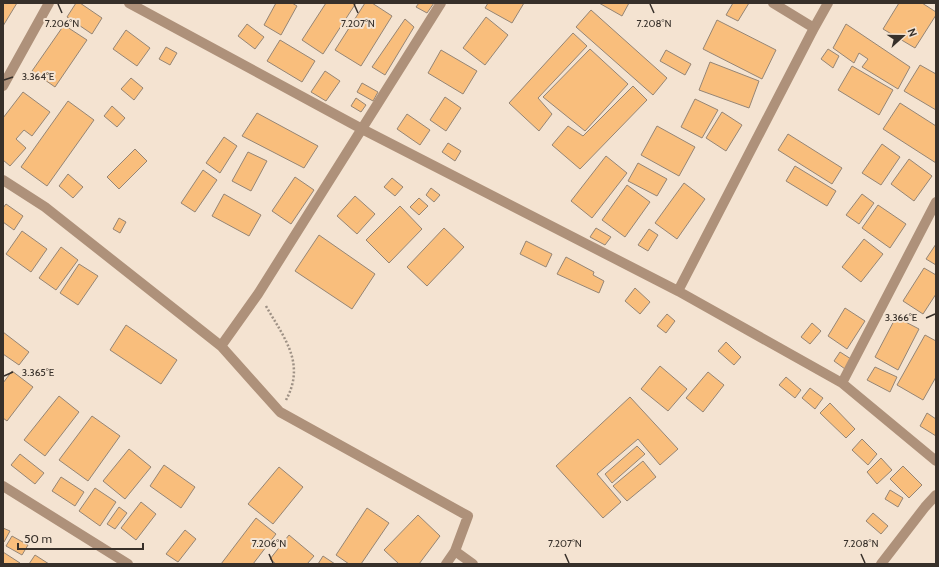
<svg xmlns="http://www.w3.org/2000/svg" width="939" height="567" font-family="Cabin,sans-serif">
  <style>
    .building { fill: #f9be7c; stroke: #958575 }
    .lines { fill: none; stroke-linecap: round; stroke-linejoin: round }
    .path { stroke: #9e9185; stroke-width: 2.5; stroke-dasharray: 2 2; stroke-linecap: butt }
    .minor { stroke: #ae917a; stroke-width: 10 }
    .ticks { fill: none; stroke: #37302a; stroke-width: 1.5 }
    .ticks-label { font-size: 10px; text-anchor: middle; fill: #37302a; stroke: #f4e3d1; stroke-width: 4; stroke-linejoin: round; paint-order: stroke }
  </style>
  <rect width="100%" height="100%" fill="#f4e3d1"/>
  <!-- building -->
  <path class="building" d="M3,3H17L3,26Z
    M76,3H80L102,18L92,34L67,17Z
    M276,3H292L297,6L281,35L264,25Z
    M326,3H356L323,54L302,40Z
    M365,3H372L392,16L361,66L335,50Z
    M419,3H434L427,13L416,7Z
    M488,3H524L512,23L485,8Z
    M599,3H629L622,16Z
    M733,3H749L738,21L726,15Z
    M899,3H922L936,12V15L915,48L883,29Z
    M591,10L667,78L653,95L576,27Z
    M486,17L508,35L485,65L463,48Z
    M405,19L414,27L385,75L372,67Z
    M717,20L776,50L762,79L703,49Z
    M247,24L264,37L255,49L238,36Z
    M846,24L910,67L898,89L862,67L868,59L859,53L854,63L833,48Z
    M64,25L87,40L55,87L32,71Z
    M126,30L150,48L137,66L113,49Z
    M573,33L587,46L538,98L552,114L539,131L509,103Z
    M280,40L315,61L302,82L267,61Z
    M166,47L177,53L170,65L159,59Z
    M590,49L628,84L585,131L543,97Z
    M828,49L839,56L833,68L821,59Z
    M441,50L477,71L463,94L428,73Z
    M666,50L691,64L685,75L660,61Z
    M710,62L759,81L749,108L699,90Z
    M920,65L936,74V110L904,91Z
    M852,66L893,90L879,115L838,90Z
    M325,71L340,81L326,101L311,92Z
    M131,78L143,88L134,100L121,89Z
    M362,83L378,92L373,101L357,92Z
    M633,86L647,100L580,169L552,145L568,126L583,136Z
    M23,92L50,112L32,136L24,130L16,139L26,148L10,166L3,160V118Z
    M445,97L461,108L446,131L430,120Z
    M356,98L366,105L361,112L351,106Z
    M695,99L718,110L702,138L681,127Z
    M68,101L94,120L47,186L21,167Z
    M900,103L936,126V163L883,129Z
    M112,106L125,118L117,127L104,116Z
    M722,112L742,125L726,151L706,138Z
    M257,113L318,146L304,168L242,136Z
    M407,114L430,130L420,145L397,129Z
    M657,126L695,147L679,176L641,155Z
    M788,134L842,168L832,184L778,150Z
    M224,137L237,146L220,173L206,163Z
    M448,143L461,151L455,161L442,152Z
    M882,144L900,157L881,185L862,173Z
    M135,149L147,161L119,189L107,177Z
    M248,152L267,161L251,191L232,181Z
    M606,156L627,173L592,218L571,201Z
    M909,159L932,176L914,201L891,184Z
    M638,163L667,179L657,196L628,181Z
    M795,166L836,191L827,206L786,181Z
    M203,170L217,180L195,212L181,203Z
    M68,174L83,187L73,198L59,186Z
    M295,177L314,190L291,224L272,211Z
    M392,178L403,187L395,196L384,187Z
    M684,183L705,199L677,239L655,223Z
    M627,185L650,202L625,237L602,220Z
    M431,188L440,195L434,202L426,195Z
    M224,194L261,215L249,236L212,216Z
    M862,194L874,203L859,224L846,215Z
    M355,196L375,214L357,234L337,216Z
    M419,198L428,206L419,215L410,207Z
    M6,204L23,216L14,230L3,222V208Z
    M878,205L906,224L890,248L862,228Z
    M400,206L422,229L389,263L366,240Z
    M119,218L126,222L120,233L113,229Z
    M444,228L464,247L427,286L407,267Z
    M596,228L611,237L605,245L590,237Z
    M649,229L658,235L648,251L638,245Z
    M22,231L47,249L31,272L6,254Z
    M319,235L375,274L352,309L295,271Z
    M864,239L883,254L861,282L842,267Z
    M526,241L552,254L546,267L520,254Z
    M936,244V265L926,259Z
    M61,247L78,260L56,290L39,278Z
    M566,257L594,272L593,275L604,281L599,293L557,274Z
    M79,264L98,276L78,305L60,293Z
    M924,268L936,275V294L923,314L903,301Z
    M635,288L650,302L640,314L625,301Z
    M845,308L865,321L847,349L828,336Z
    M667,314L675,321L666,333L657,326Z
    M896,317L919,329L898,370L875,357Z
    M812,323L821,331L810,344L801,337Z
    M126,325L177,360L161,384L110,350Z
    M3,332L29,352L19,365L3,354Z
    M925,335L936,341V377L923,400L897,385Z
    M726,342L741,357L734,365L718,351Z
    M840,352L851,359L845,369L834,361Z
    M660,366L687,389L668,411L641,389Z
    M875,367L897,377L890,392L867,380Z
    M12,371L33,387L7,421L3,418V383Z
    M708,372L724,385L703,412L686,398Z
    M786,377L801,390L795,398L779,385Z
    M810,388L823,398L815,409L802,398Z
    M59,396L79,412L45,456L24,440Z
    M630,397L678,449L660,465L638,439L597,474L621,502L603,518L556,466Z
    M830,403L855,429L846,438L820,413Z
    M927,413L936,419V436L920,426Z
    M92,416L120,436L88,481L59,460Z
    M862,439L877,454L868,465L852,450Z
    M637,446L645,454L612,483L605,474Z
    M129,449L151,467L125,499L103,481Z
    M20,454L44,473L35,484L11,465Z
    M881,458L892,470L877,484L867,472Z
    M643,461L656,477L627,501L613,486Z
    M164,465L195,487L181,508L150,486Z
    M903,466L922,485L909,498L890,479Z
    M279,467L303,487L273,524L248,504Z
    M61,477L84,492L75,506L52,491Z
    M95,488L116,502L100,526L79,511Z
    M890,490L903,498L898,507L885,499Z
    M141,502L156,514L136,540L121,528Z
    M119,507L127,513L115,529L107,524Z
    M367,508L389,523L361,564H349L336,555Z
    M873,513L888,526L881,534L866,521Z
    M418,515L440,536L419,564H399L384,550Z
    M256,518L276,534L253,564H221Z
    M3,528L10,531L4,542L3,541Z
    M185,530L196,539L178,562L166,554Z
    M289,535L314,556L307,564H276L270,559Z
    M12,536L28,545L22,555L6,546Z
    M3,552L20,563L19,564H3Z
    M35,555L49,564H29Z
    M323,556L335,564H318Z"/>
  <g class="lines">
    <!-- path -->
    <path class="path" d="M266,306C284,338 306,363 286,400"/>
    <!-- minor -->
    <path class="minor" d="M129,3L362,129L678,291L842,383L936,461
      M773,3L814,28
      M3,86L49,3
      M3,180L45,207L221,346L280,412L468,516L455,551L446,564
      M678,291L814,28L828,3
      M221,346L258,294L441,3
      M842,383L936,202
      M3,486L128,564
      M455,551L473,564
      M881,564L925,507L936,495"/>
  </g>
  <!-- ticks -->
  <path class="ticks" d="M58,4L62,13M354,4L358,13M650,4L654,13M4,80L13,77M926,318L935,314M4,376L13,372M269,554L273,563M565,554L569,563M861,554L865,563"/>
  <g class="ticks-label">
    <text x="62" y="27">7.206°N</text>
    <text x="358" y="27">7.207°N</text>
    <text x="654" y="27">7.208°N</text>
    <text x="38" y="80">3.364°E</text>
    <text x="901" y="321">3.366°E</text>
    <text x="38" y="376">3.365°E</text>
    <text x="269" y="547">7.206°N</text>
    <text x="565" y="547">7.207°N</text>
    <text x="861" y="547">7.208°N</text>
  </g>
  <!-- border -->
  <rect width="939" height="567" fill="none" stroke="#37302a" stroke-width="8"/>
  <!-- north arrow -->
  <g transform="translate(903 36) rotate(69)" stroke="#f4e3d1" stroke-width="3" paint-order="stroke">
  <path d="M0-3L7 15L0 10L-7 15Z" fill="#37302a"/>
  <text y="-6" font-size="11" font-weight="bold" text-anchor="middle" fill="#37302a">N</text>
  </g>
  <!-- scale -->
  <path d="M18 543v6h125v-6" fill="none" stroke="#37302a" stroke-width="2"/>
  <text x="24" y="543" font-size="12" fill="#37302a" stroke="#f4e3d1" stroke-width="3" paint-order="stroke">50 m</text>
</svg>
